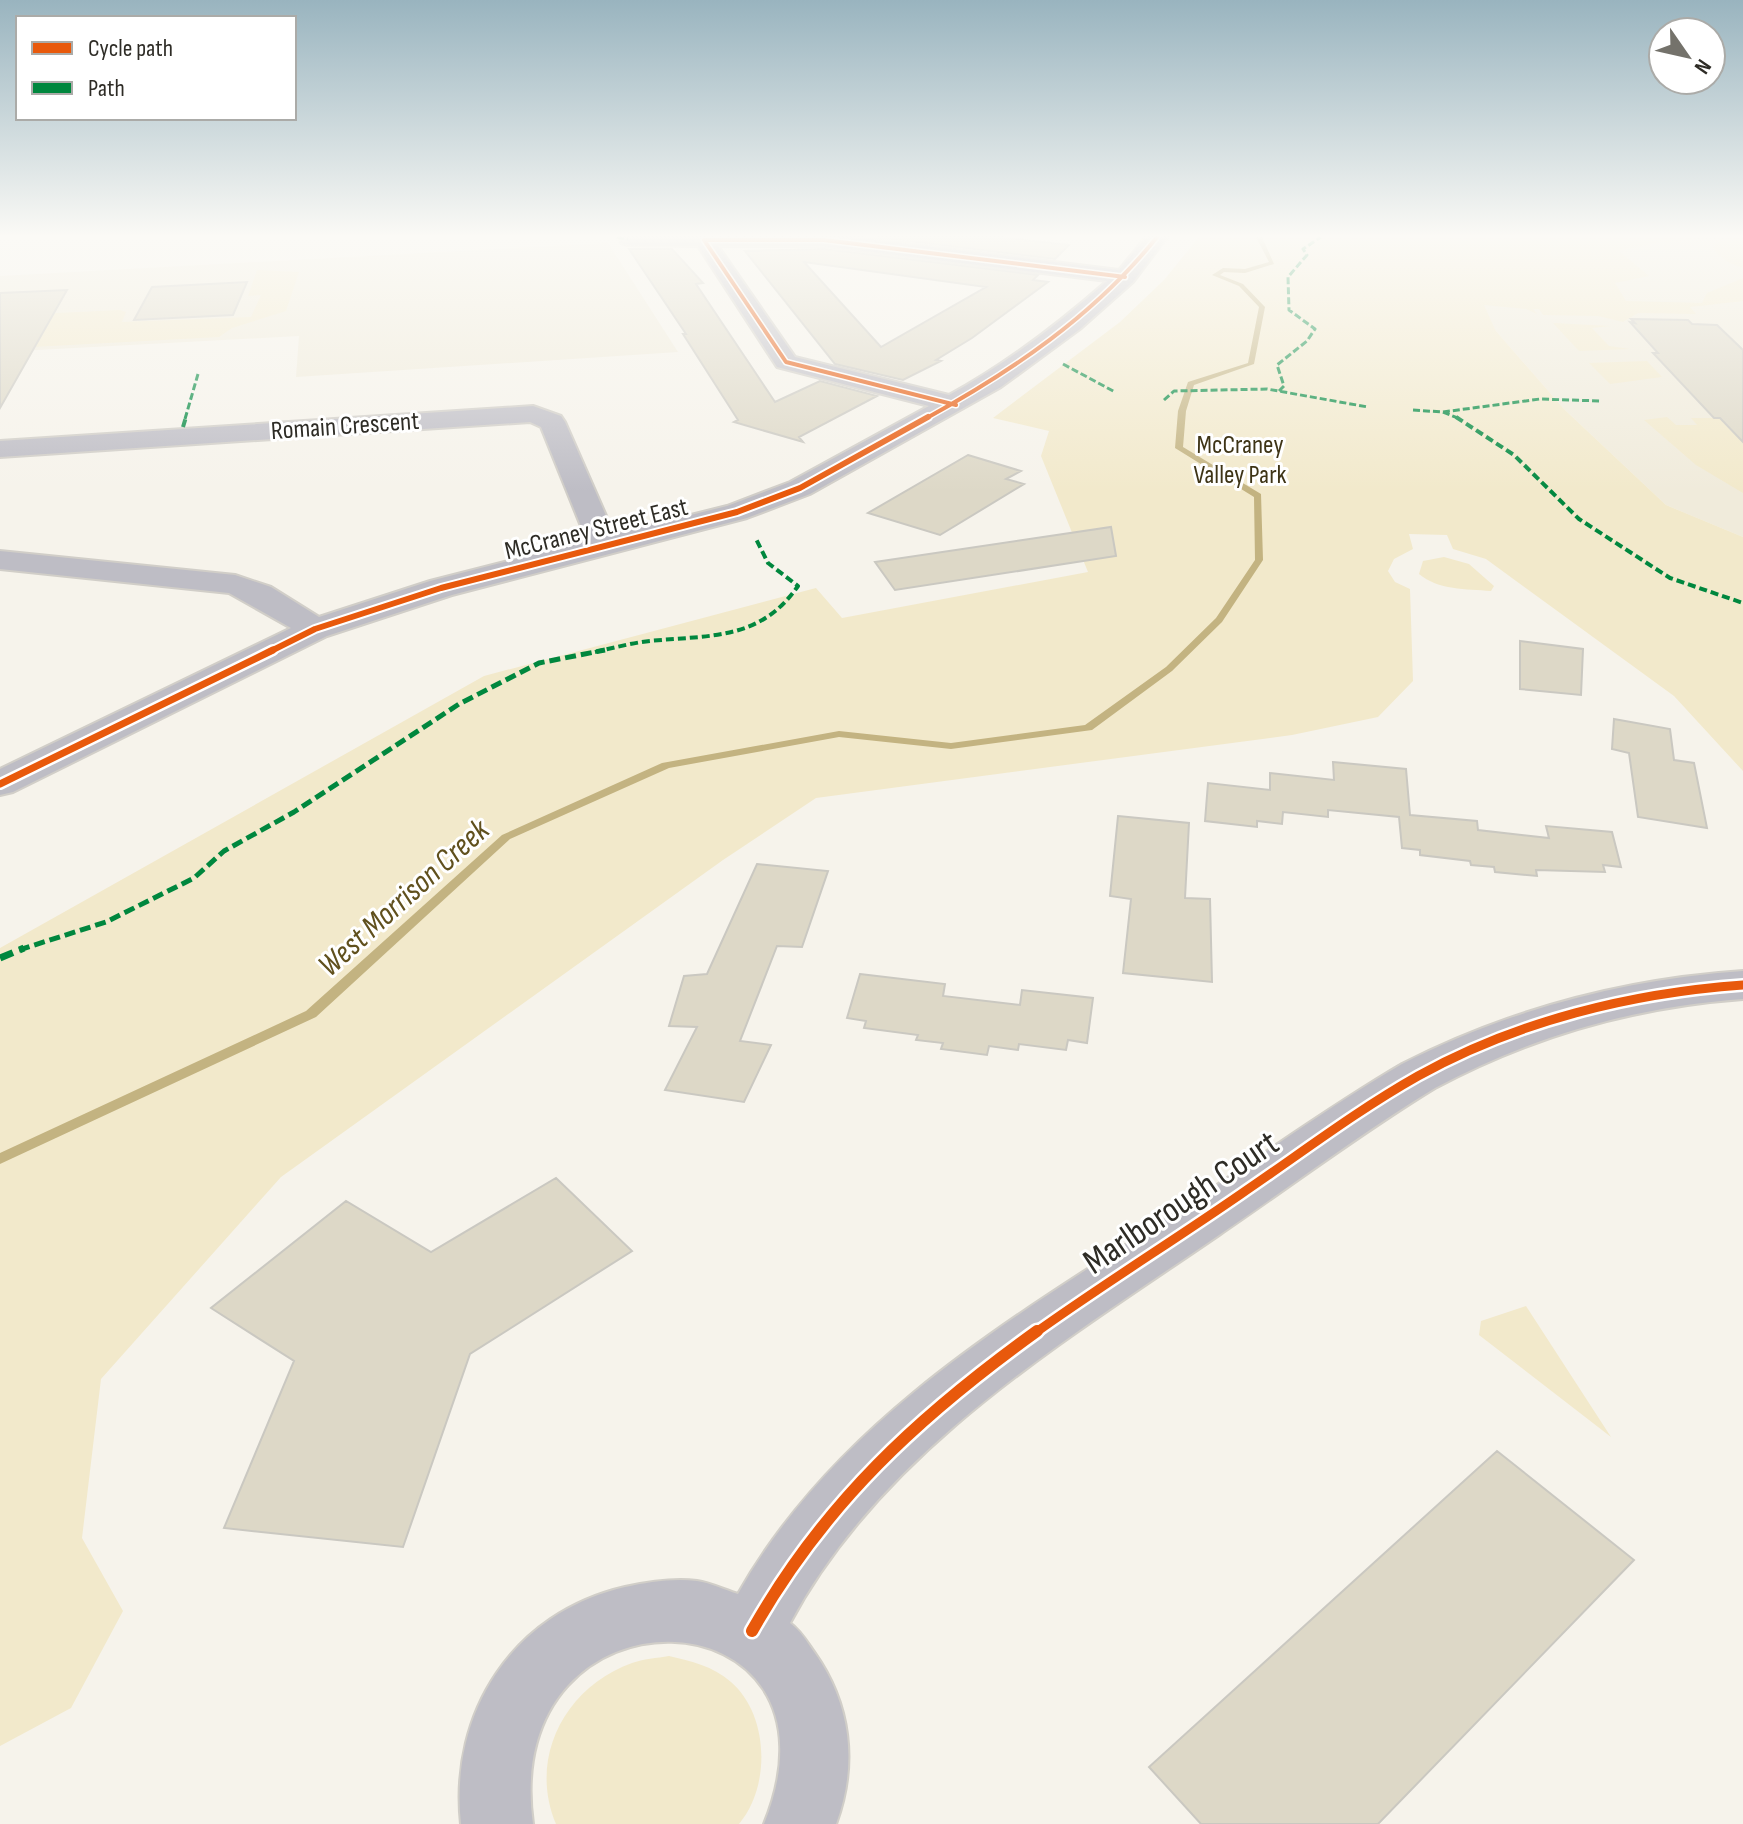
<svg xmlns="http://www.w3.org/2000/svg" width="1743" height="1824" font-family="'Sofia Sans Condensed',sans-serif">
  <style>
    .built { fill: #f0ebdb }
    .green { fill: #f2e9cb }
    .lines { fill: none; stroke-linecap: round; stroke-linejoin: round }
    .stream { fill: #c3b381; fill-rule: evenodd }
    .building { fill: #ddd8c7; stroke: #cac8c1; stroke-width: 2; fill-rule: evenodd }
    .minor-casing { stroke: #d1cec8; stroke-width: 4 }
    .minor { fill: #bebdc5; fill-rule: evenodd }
    .quiet-far3 { stroke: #00873e; stroke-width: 3; stroke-dasharray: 7 3; stroke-linecap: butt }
    .quiet-far2 { stroke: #00873e; stroke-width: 4; stroke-dasharray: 8 4; stroke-linecap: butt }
    .quiet-far1 { stroke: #00873e; stroke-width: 5; stroke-dasharray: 11 5; stroke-linecap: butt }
    .quiet { stroke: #00873e; stroke-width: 7; stroke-dasharray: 14 7; stroke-linecap: butt }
    .cycleway-far4-casing { stroke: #fff; stroke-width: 7 }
    .cycleway-far3-casing { stroke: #fff; stroke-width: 10 }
    .cycleway-far2-casing { stroke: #fff; stroke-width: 12 }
    .cycleway-far1-casing { stroke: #fff; stroke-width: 14 }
    .cycleway-casing { stroke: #fff; stroke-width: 17 }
    .cycleway-far4 { stroke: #e8590c; stroke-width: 4 }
    .cycleway-far3 { stroke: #e8590c; stroke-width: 6 }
    .cycleway-far2 { stroke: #e8590c; stroke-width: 7 }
    .cycleway-far1 { stroke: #e8590c; stroke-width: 9 }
    .cycleway { stroke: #e8590c; stroke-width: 12 }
    .labels { text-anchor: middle; stroke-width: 6; stroke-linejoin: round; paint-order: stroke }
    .far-street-label { font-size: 26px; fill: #2e2c26; stroke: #fff }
    .far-park-label { font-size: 26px; fill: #3e3416; stroke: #fff }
    .water-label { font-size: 32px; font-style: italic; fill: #60501d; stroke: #fff }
    .near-street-label { font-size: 36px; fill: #2e2c26; stroke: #fff }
  </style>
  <rect width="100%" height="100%" fill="#f6f3eb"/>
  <!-- built -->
  <path class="built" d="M1692,237H1743V537L1666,505L1564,409L1496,331L1483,305L1618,251L1659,242L1690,241Z
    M608,243L678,352L296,377L299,336L0,352V276Z"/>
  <!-- green -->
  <path class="green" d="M1199,237H1692L1690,241L1659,242L1619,251L1649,276L1615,283L1626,301L1702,303L1707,293L1743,278V301L1690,307L1696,314L1638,313L1623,322L1598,316L1543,315L1539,309H1533L1537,314L1526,309L1484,305L1496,331L1564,409L1666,505L1743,537V771L1674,696L1486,559L1453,549L1447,535L1409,534L1413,549L1394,559L1388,571L1395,582L1410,589L1413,681L1378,717L1292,735L816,798L723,860L281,1177L101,1379L82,1538L123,1611L71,1708L0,1746V948L484,676L816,588L842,618L1088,572L1041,456L1049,431L993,418L1120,322L1164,280Z
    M1725,237H1743V268C1731,264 1717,258 1713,246Z
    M257,270L299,272L286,311L232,328L219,337L14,348L37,314L120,310L126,312L122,322L251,317L261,295L248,296Z
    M1553,323L1610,326L1592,328L1609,346L1630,349L1579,351Z
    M1647,361L1662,377L1610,384L1589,363Z
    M1667,417L1676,425H1697L1691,418H1720L1743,442V493L1696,465L1644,420Z
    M1444,557L1469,564L1494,586L1491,591C1466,589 1438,590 1419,574L1423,561Z
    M1526,1306L1611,1437L1479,1335L1481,1321Z
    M669,1656C691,1661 713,1666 731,1682C769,1715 771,1786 739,1824H556C528,1758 565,1687 632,1663C643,1659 657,1658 669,1656Z"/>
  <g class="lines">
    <!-- stream -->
    <path class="stream" d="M1256,237H1262L1274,264L1245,273L1224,272L1220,275L1243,284L1265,307L1254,364L1194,385L1186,411L1183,447L1261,494L1263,560L1222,622L1172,671L1092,730L951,749L839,737L669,768L510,839L316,1017L0,1164V1153L306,1011L502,835L662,763L839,731L951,743L1085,725L1166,667L1216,618L1255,560L1254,497L1175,448L1178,411L1188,382L1248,363L1259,307L1239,286L1212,275L1223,268L1245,269L1269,262Z"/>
  </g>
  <!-- building -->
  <path class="building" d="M877,237H999L1069,245L1055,259Z
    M629,249H672L703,283L696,284L775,402L820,381L877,396L799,437L803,442L734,422L738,420L683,334H686Z
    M824,249L1038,275L1033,280L1048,282L972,338L936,360L941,361L903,380L835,364L745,251ZM804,262L986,287L881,347Z
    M247,282L233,315L134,320L152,287Z
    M67,290L0,408V293Z
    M1631,319L1688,320L1692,324L1717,325L1743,350V442L1720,418H1714L1653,353H1658L1630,322L1635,323Z
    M968,455L1021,471L1006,479L1024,484L940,535L868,513Z
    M1111,527L1116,556L895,590L875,562Z
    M1520,641L1583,649L1581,695L1520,689Z
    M1614,719L1670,729L1674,760L1694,763L1707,828L1638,817L1629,753L1612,749Z
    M1333,762L1406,769L1410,815L1477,821L1478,830L1549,838L1546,826L1612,832L1621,867L1603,865L1605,872L1536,870L1537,876L1495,872L1494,867L1471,865L1470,861L1420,855V850L1402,848L1399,817L1328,810V817L1283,812L1282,824L1257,821V827L1205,821L1208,783L1270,790V773L1334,780Z
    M1118,816L1189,823L1185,898L1210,899L1212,982L1123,973L1131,899L1110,896Z
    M757,864L828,871L802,947L777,946L740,1041L771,1045L744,1102L665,1090L697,1027L669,1026L684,976L707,974Z
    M860,974L945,984L943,996L1020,1005L1022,990L1093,998L1087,1043L1068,1040L1066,1050L1019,1044L1018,1050L989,1046L987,1055L941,1049L943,1043L916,1040L918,1035L864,1028L866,1021L847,1018Z
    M556,1178L632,1251L470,1354L403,1547L224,1528L294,1361L211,1308L346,1201L431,1252Z
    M1497,1451L1634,1560L1378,1824H1201L1149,1767Z"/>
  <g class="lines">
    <defs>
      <path id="minor" d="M619,237H851L1119,270L1146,237H1167L1133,282L1080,329L1001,387L810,494L747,518L452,595L327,636L13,792L0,795V769L291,628L229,593L0,569V551L235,575L271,587L319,617L430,581L587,541L541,427L530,422L0,457V441L533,406L561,416L565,422L614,534L727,506L790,482L929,406L777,367L698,246L628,245L621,243ZM718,246H824L1107,281C1058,324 1006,364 949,395L795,357Z
        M1743,971V999C1634,1007 1532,1036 1435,1088C1361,1133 1291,1186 1219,1235C1063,1342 882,1450 790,1623C801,1631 807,1642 814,1652C851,1704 858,1764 836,1824H764C860,1588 498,1574 533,1824H461C449,1712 513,1613 625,1587C648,1582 673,1578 697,1581C711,1583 725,1590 738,1594C836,1420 1015,1316 1178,1211C1253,1162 1325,1109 1402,1064C1508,1010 1624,979 1743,971Z"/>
    </defs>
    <!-- minor casing -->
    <use href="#minor" class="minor-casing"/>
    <!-- minor -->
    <use href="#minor" class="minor"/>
    <!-- quiet-far3 -->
    <path class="quiet-far3" d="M617,237L628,239
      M1063,364L1115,392
      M1279,391L1284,386L1277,365L1307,341L1315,329L1289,310L1288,277L1307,255L1303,249L1321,237
      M1164,400L1174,391L1267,389L1368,407
      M1413,410L1443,412L1540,399L1601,401
      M1443,412L1460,419
      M185,419L198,374"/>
    <!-- quiet-far2 -->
    <path class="quiet-far2" d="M1456,417L1514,455L1579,519L1670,578L1743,603
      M183,427L186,417
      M595,652C613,648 631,643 650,641C709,635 760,641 798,586L768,563L755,537"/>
    <!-- quiet-far1 -->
    <path class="quiet-far1" d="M19,950L106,922L194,878L224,851L294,812L459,704L539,663L605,650"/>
    <!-- quiet -->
    <path class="quiet" d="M0,958L24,948"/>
    <defs>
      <path id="cycleway-far4" d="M956,405L786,362L704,240H824L1125,277
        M925,419C1012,371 1094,316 1157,237"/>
      <path id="cycleway-far3" d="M269,652L315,629L441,588L737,512L800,488L928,417"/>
      <path id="cycleway-far2" d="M0,784L273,650"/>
      <path id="cycleway-far1" d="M1035,1333C1102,1285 1173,1241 1241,1194C1300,1154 1356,1111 1418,1076C1517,1021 1631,993 1743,985"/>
      <path id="cycleway" d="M752,1631C824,1503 919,1416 1037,1331"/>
    </defs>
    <!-- cycleway-far4 casing -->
    <use href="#cycleway-far4" class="cycleway-far4-casing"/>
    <!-- cycleway-far3 casing -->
    <use href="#cycleway-far3" class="cycleway-far3-casing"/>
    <!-- cycleway-far2 casing -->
    <use href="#cycleway-far2" class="cycleway-far2-casing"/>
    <!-- cycleway-far1 casing -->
    <use href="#cycleway-far1" class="cycleway-far1-casing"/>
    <!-- cycleway casing -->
    <use href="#cycleway" class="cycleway-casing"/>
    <!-- cycleway-far4 -->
    <use href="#cycleway-far4" class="cycleway-far4"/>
    <!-- cycleway-far3 -->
    <use href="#cycleway-far3" class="cycleway-far3"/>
    <!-- cycleway-far2 -->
    <use href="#cycleway-far2" class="cycleway-far2"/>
    <!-- cycleway-far1 -->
    <use href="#cycleway-far1" class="cycleway-far1"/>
    <!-- cycleway -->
    <use href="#cycleway" class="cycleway"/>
  </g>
  <!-- sky -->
  <linearGradient id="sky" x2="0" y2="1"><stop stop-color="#99b4bf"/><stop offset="0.48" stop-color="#fbfaf6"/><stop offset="1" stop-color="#fbfaf6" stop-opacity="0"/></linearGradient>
  <rect width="1743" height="492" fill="url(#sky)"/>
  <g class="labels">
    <!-- far-street labels -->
    <g class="far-street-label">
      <text transform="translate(345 425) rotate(-4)" y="9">Romain Crescent</text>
      <text transform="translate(596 528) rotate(-14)" y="9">McCraney Street East</text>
    </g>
    <!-- far-park labels -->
    <g class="far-park-label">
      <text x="1240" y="453">McCraney<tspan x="1240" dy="30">Valley Park</tspan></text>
    </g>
    <!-- water labels -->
    <g class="water-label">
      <text transform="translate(403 897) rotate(-42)" y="11">West Morrison Creek</text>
    </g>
    <!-- near-street labels -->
    <g class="near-street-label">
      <text transform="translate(1180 1201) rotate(-34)" y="13">Marlborough Court</text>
    </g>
  </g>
  <!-- legend -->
  <rect x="16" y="16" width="280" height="104" fill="#ffffff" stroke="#ababa8" stroke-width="2"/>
  <rect x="32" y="42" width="40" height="12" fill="#e8590c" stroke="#ababa8" stroke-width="2"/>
  <text x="88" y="56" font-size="24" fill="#2e2c26">Cycle path</text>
  <rect x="32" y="82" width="40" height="12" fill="#00873e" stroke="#ababa8" stroke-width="2"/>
  <text x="88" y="96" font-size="24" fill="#2e2c26">Path</text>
  <!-- north arrow -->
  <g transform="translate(1687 56) rotate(124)"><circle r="38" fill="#ffffff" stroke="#ababa8" stroke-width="2"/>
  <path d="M0-6L14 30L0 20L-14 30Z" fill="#74726b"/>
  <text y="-12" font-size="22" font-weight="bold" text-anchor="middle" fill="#2e2c26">N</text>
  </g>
</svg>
